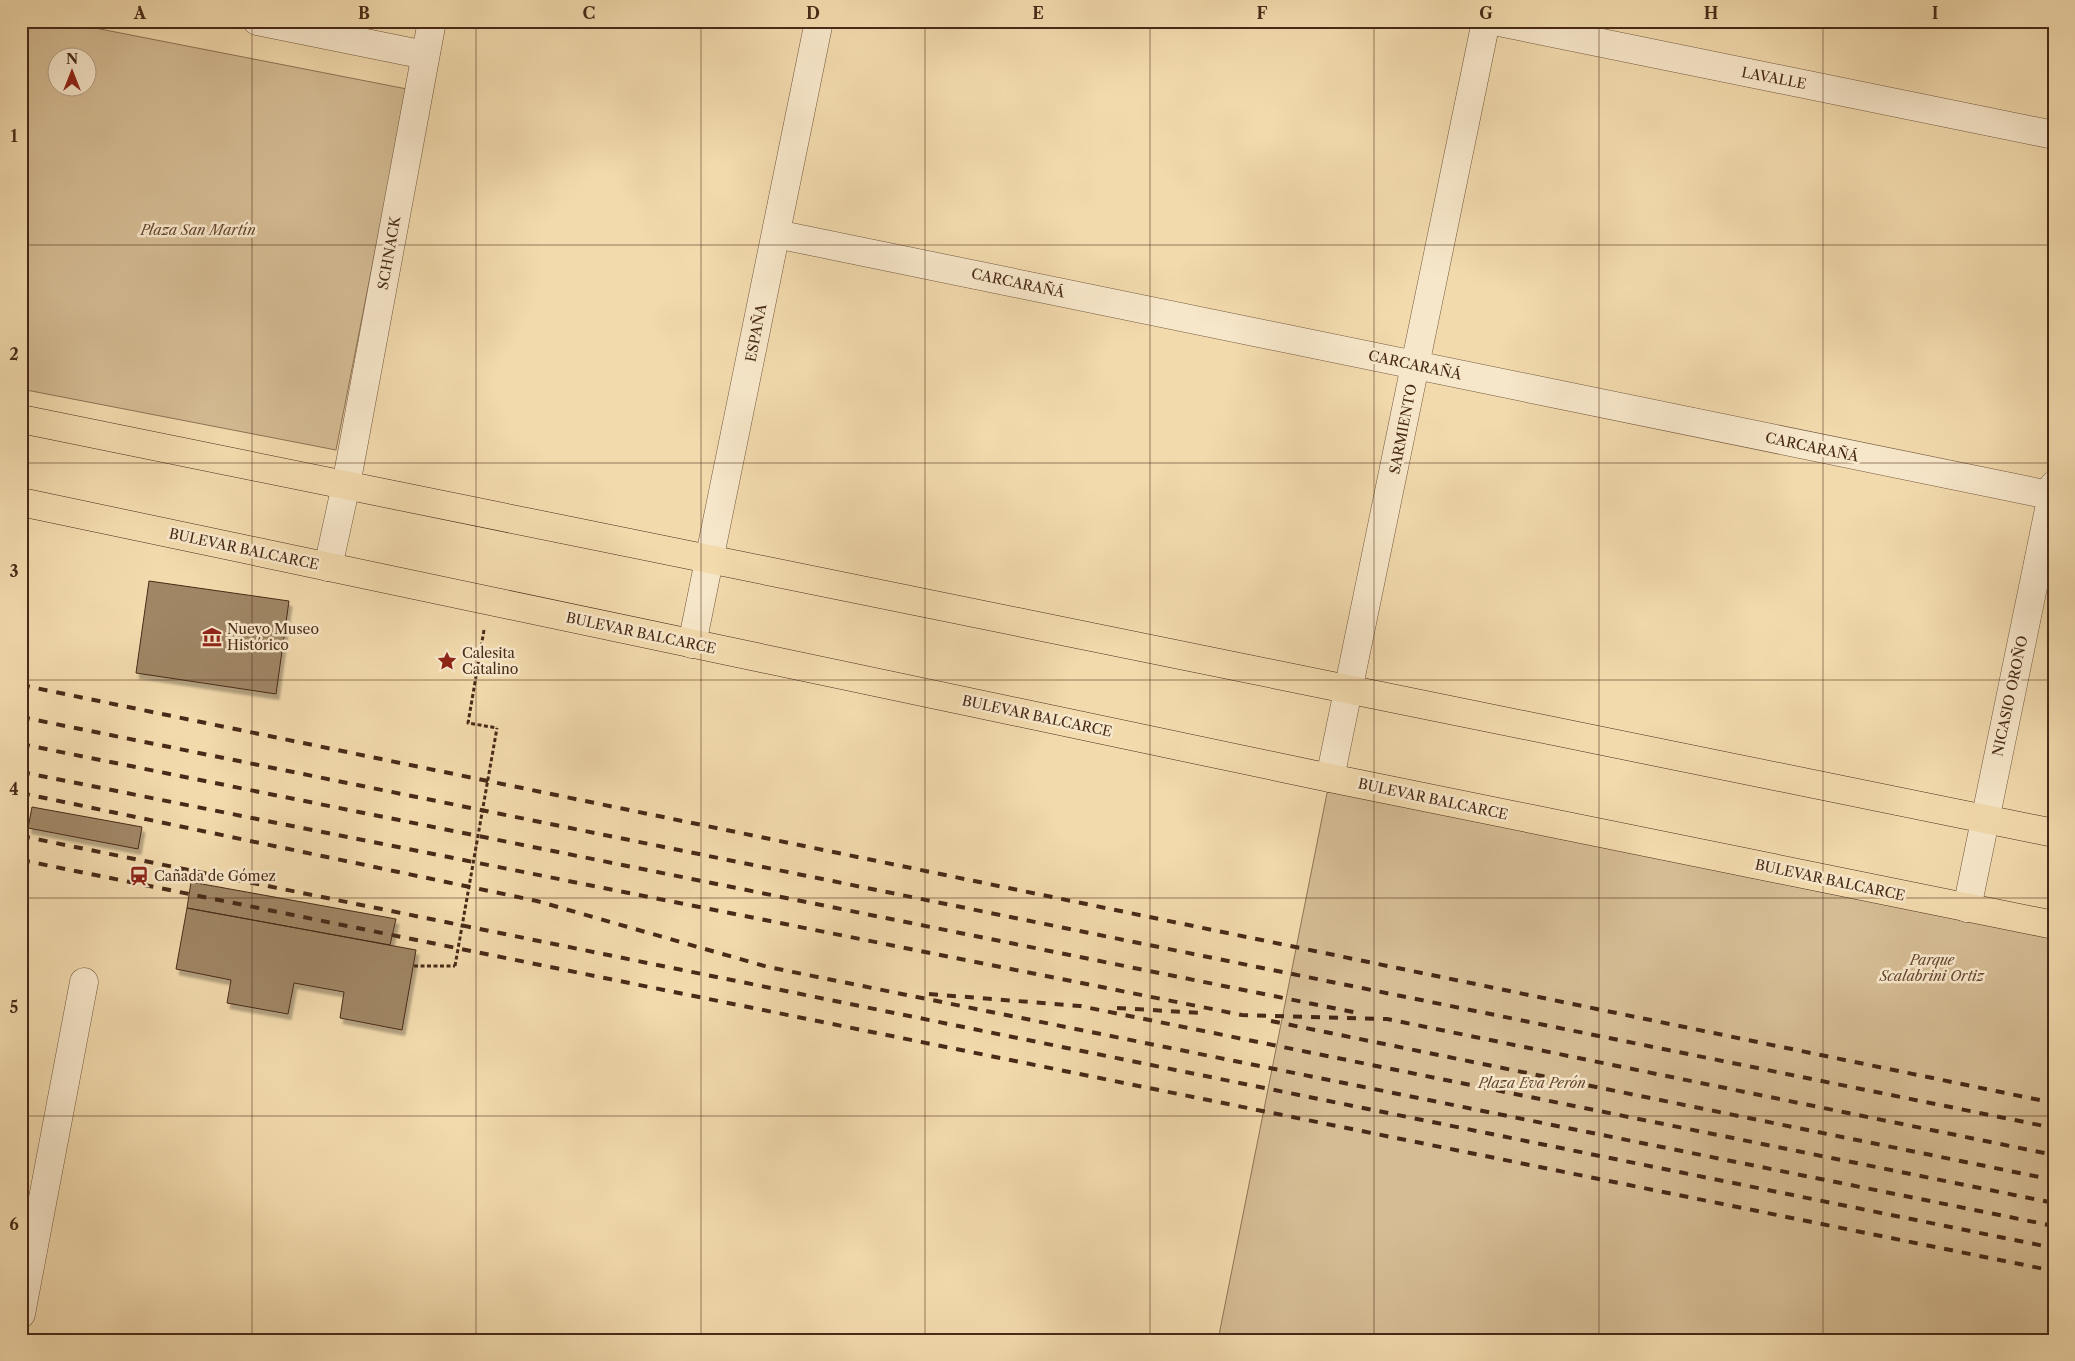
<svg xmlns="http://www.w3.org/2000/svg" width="2075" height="1361" font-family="'Libre Caslon Text',serif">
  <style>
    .green { fill: #d5bc94; stroke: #8e7356; fill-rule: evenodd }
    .building { fill: #a08665; stroke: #482a18; filter: url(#shadow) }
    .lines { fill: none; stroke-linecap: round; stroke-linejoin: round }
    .minor-casing { stroke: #72563d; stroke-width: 29 }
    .major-casing { stroke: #482a18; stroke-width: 29 }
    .path { stroke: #482a18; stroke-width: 3; stroke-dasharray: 4 2.5; stroke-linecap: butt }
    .minor { stroke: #f7e7ca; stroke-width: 28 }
    .major { stroke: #f2daad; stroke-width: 28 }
    .rail { stroke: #482a18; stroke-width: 4; stroke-dasharray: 9 9; stroke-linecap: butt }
    .path-bridge { stroke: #482a18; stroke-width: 3; stroke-dasharray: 4 2.5; stroke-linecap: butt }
    .grid { fill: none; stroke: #482a18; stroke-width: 1; stroke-opacity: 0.55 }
    .labels { text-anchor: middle; stroke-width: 5; stroke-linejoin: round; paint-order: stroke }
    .street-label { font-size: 14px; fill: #482a18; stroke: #f7e7ca }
    .park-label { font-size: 14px; font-style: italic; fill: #644731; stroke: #f7e7ca }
    .poi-label { font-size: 14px; fill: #482a18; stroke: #f7e7ca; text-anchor: start }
    .neatline { fill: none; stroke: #482a18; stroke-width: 2 }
    .grid-label { font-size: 16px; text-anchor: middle; font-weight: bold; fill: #482a18 }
  </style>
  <defs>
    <filter id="shadow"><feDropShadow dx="3" dy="5.5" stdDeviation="1" flood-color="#0004"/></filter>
  </defs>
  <rect width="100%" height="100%" fill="#f2daad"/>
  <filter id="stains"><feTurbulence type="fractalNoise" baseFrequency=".004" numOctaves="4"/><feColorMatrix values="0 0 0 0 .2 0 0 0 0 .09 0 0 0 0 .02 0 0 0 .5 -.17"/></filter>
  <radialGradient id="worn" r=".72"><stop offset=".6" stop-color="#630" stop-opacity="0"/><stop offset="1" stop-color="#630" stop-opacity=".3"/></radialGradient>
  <!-- green -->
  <path class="green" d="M21,21H59L407,89L336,450L21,389ZM58,58H88V88H58Z
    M1330,778L2054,925V1340H1218Z"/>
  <!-- building -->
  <path class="building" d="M149,581L289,601L276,694L136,673Z
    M32,807L142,827L138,849L28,828Z
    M191,882L396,919L390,945L187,908Z
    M187,908L416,950L402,1030L340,1018L344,992L294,983L288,1014L227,1003L231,980L176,969Z"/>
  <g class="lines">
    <defs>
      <path id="minor" d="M257,21L425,55
        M1494,21L2054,135
        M776,234L2054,496
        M328,567L346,485L432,21
        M692,644L819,21
        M1330,778L1486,21
        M1967,908L2054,485
        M21,1314L84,982"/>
      <path id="major" d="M21,419L2054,833
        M21,502L1330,778L2054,925"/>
    </defs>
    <!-- minor casing -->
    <use href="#minor" class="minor-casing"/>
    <!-- major casing -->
    <use href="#major" class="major-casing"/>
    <!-- path -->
    <path class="path" d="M484,630L468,723L497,728
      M414,966H455"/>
    <!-- minor -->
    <use href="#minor" class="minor"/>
    <!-- major -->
    <use href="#major" class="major"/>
    <!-- rail -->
    <path class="rail" d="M21,685L2054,1103
      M21,717L2054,1128
      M21,744L1358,1013
      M21,772L1242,1015L1387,1019L2054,1155
      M21,793L537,901L768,967L2054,1226
      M21,836L2054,1248
      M21,860L2054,1271
      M929,994L1080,1006L2054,1203
      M1117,1008L1202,1013
      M1271,1021L2054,1180"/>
    <!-- path-bridge -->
    <path class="path-bridge" d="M455,966L497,728"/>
  </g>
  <!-- grid -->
  <path class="grid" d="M252,21V1340M476,21V1340M701,21V1340M925,21V1340M1150,21V1340M1374,21V1340M1599,21V1340M1823,21V1340M21,245H2054M21,463H2054M21,680H2054M21,898H2054M21,1116H2054"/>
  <!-- icons -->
  <defs>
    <symbol id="museum-bare" viewBox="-9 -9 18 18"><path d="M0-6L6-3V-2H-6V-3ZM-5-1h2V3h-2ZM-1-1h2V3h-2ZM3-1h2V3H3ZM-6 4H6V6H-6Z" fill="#8f2418" stroke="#f7e7ca" stroke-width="2.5" paint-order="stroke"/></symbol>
    <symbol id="sight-bare" viewBox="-9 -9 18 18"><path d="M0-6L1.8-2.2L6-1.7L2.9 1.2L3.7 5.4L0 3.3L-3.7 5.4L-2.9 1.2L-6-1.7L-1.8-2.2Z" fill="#8f2418" stroke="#f7e7ca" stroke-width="2.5" paint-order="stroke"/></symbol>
    <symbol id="station-bare" viewBox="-9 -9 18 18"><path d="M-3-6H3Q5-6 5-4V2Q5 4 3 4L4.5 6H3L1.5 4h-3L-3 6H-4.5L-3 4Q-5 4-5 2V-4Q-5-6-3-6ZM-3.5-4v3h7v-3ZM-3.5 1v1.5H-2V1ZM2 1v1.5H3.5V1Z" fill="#8f2418" stroke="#f7e7ca" stroke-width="2.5" paint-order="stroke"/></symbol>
  </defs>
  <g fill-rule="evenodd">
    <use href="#museum-bare" x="198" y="623" width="28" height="28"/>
    <use href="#sight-bare" x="433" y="647" width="28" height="28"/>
    <use href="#station-bare" x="125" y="862" width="28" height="28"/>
  </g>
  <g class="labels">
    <!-- street labels -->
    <g class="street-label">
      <text transform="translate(1774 78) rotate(11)" y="5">LAVALLE</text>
      <text transform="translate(389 253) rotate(-80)" y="5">SCHNACK</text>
      <text transform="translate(1018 283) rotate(12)" y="5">CARCARAÑÁ</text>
      <text transform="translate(756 333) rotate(-79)" y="5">ESPAÑA</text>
      <text transform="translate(1415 365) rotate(12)" y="5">CARCARAÑÁ</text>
      <text transform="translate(1403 429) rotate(-79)" y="5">SARMIENTO</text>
      <text transform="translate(1812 447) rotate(12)" y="5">CARCARAÑÁ</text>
      <text transform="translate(244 549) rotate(12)" y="5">BULEVAR BALCARCE</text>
      <text transform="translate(641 633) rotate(12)" y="5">BULEVAR BALCARCE</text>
      <text transform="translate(2010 696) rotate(-78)" y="5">NICASIO OROÑO</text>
      <text transform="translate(1037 716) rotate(12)" y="5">BULEVAR BALCARCE</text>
      <text transform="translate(1433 799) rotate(12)" y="5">BULEVAR BALCARCE</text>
      <text transform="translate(1830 880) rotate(12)" y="5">BULEVAR BALCARCE</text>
    </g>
    <!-- park labels -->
    <g class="park-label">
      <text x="198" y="235">Plaza San Martín</text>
      <text x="1932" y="965">Parque<tspan x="1932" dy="16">Scalabrini Ortiz</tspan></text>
      <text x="1532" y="1088">Plaza Eva Perón</text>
    </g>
    <!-- poi labels -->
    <g class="poi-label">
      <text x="227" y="634">Nuevo Museo<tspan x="227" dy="16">Histórico</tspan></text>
      <text x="462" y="658">Calesita<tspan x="462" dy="16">Catalino</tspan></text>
      <text x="154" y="881">Cañada de Gómez</text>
    </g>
  </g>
  <!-- margin -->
  <rect width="2075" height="1361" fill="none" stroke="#f2daad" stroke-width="55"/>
  <!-- north arrow -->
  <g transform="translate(72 72)"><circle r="24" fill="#f7e7ca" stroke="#b19b83"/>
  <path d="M0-4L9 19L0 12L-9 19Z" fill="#8f2418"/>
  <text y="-8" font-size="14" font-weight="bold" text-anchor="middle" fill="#482a18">N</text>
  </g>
  <rect x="28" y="28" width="2020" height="1306" class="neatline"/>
  <g class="grid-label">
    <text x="140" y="19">A</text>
    <text x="364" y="19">B</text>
    <text x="589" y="19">C</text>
    <text x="813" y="19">D</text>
    <text x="1038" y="19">E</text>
    <text x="1262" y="19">F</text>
    <text x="1486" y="19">G</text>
    <text x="1711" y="19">H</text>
    <text x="1935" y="19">I</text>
    <text x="14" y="142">1</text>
    <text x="14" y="360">2</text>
    <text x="14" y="577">3</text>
    <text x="14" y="795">4</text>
    <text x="14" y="1013">5</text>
    <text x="14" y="1230">6</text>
  </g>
  <rect width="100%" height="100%" filter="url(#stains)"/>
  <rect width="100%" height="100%" fill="url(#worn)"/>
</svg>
